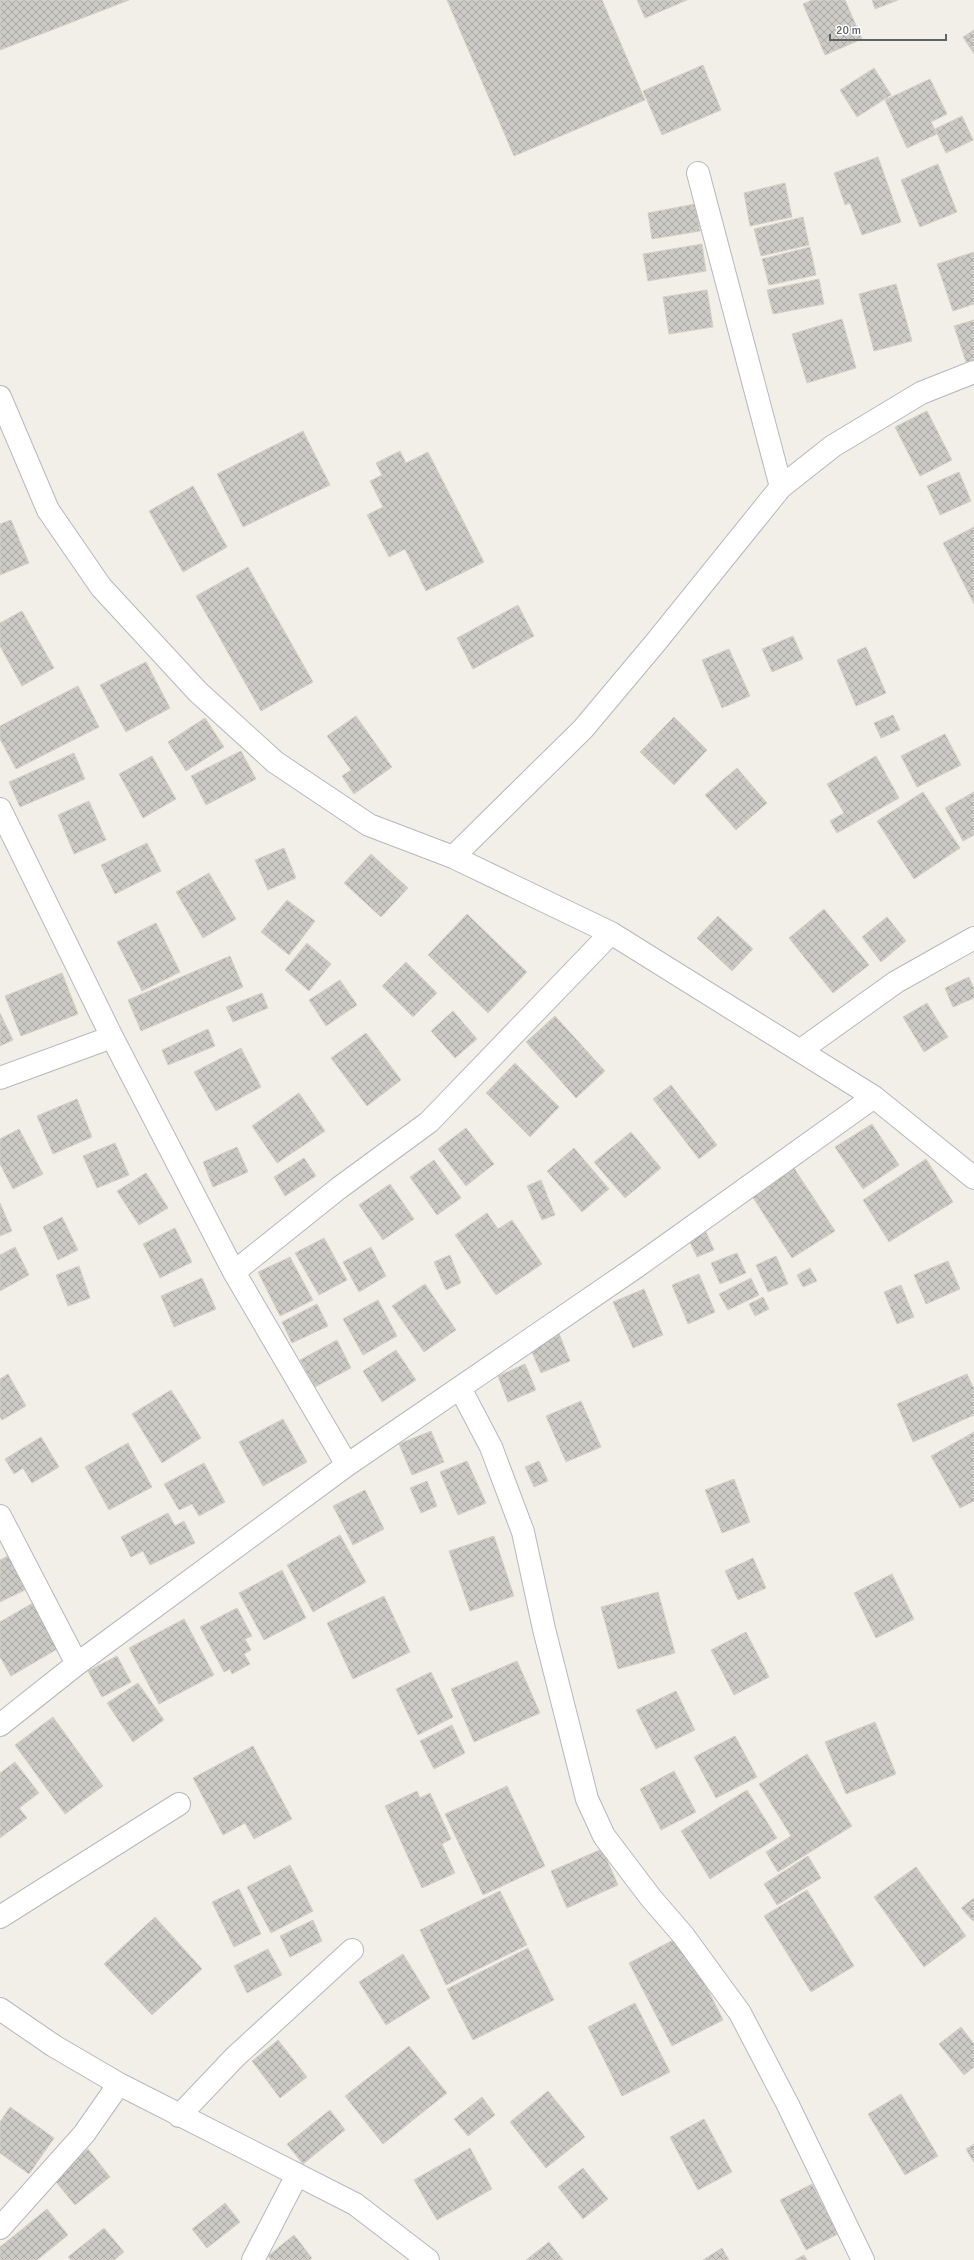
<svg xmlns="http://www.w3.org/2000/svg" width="974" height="2260" font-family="Signika,sans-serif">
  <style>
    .building { fill: url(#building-cross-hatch); stroke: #d6d1c6 }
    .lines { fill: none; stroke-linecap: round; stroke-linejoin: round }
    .minor-casing { stroke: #b5b8bc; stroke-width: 24 }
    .minor { stroke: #fff; stroke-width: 22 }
  </style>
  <defs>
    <pattern id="building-cross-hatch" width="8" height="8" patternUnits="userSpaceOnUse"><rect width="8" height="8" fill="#cccac5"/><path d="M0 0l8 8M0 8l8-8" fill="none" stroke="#a9a8a4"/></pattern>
  </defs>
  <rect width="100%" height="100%" fill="#f1efe8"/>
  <!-- building -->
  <path class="building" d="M0,0H129L0,50Z
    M447,0H602L645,100L514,156Z
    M637,0H687L645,18Z
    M812,0H845L862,39L825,55L803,4Z
    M872,0H898L875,9Z
    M974,30V54L963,37Z
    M703,65L721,110L662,135L643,91Z
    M874,68L891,95L857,117L840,90Z
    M930,79L947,114L931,122L937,134L907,148L885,100Z
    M962,116L973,140L946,153L935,129Z
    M878,157L901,222L862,235L850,203L845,205L834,173Z
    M938,164L957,212L920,227L901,180Z
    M785,183L792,217L750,226L744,193Z
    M695,204L700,231L652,239L648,213Z
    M803,217L809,245L761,256L754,229Z
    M702,244L706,271L648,281L643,254Z
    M810,247L816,275L769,285L762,259Z
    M974,252V304L953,311L937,264Z
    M819,279L824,304L773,314L767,290Z
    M896,284L912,341L874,351L859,294Z
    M707,290L713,327L669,334L663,297Z
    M842,319L856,368L807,383L792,334Z
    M974,320V360L966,362L954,326Z
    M927,411L952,460L920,476L895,427Z
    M303,431L330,485L243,527L217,474Z
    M400,451L406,463L428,452L484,562L426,591L405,549L389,557L367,515L383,507L370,481L382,475L376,463Z
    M959,472L971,501L940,515L927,486Z
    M193,486L227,547L183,572L149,511Z
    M11,520L29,563L0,575V524Z
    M974,527V604L943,543Z
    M248,567L313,682L261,711L196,596Z
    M518,605L534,636L473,669L457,638Z
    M22,611L54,668L22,686L0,646V623Z
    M793,636L803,659L772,672L762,649Z
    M866,647L886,693L856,706L837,660Z
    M729,649L750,696L722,708L702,660Z
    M146,662L170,708L126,732L100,685Z
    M78,686L99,727L16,769L0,739V726Z
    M893,715L900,730L881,738L874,723Z
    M356,716L392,767L354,794L342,776L351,770L327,736Z
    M674,717L707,750L674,785L640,752Z
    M205,718L224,747L186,771L168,742Z
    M945,734L961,765L917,787L901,756Z
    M241,751L256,779L206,805L191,776Z
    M74,753L85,779L20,807L9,782Z
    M152,756L176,799L143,818L119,774Z
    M876,756L899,798L837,833L830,821L844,813L827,784Z
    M737,768L767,803L736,830L705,795Z
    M923,792L960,848L914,879L877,821Z
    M974,792V835L963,841L945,808Z
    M89,801L106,840L74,854L58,815Z
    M147,843L161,871L115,894L101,865Z
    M284,848L296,878L268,890L255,860Z
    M371,854L408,888L381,917L344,883Z
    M209,873L236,919L203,938L176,892Z
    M287,900L315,921L289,955L261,932Z
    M824,909L869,965L833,993L789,938Z
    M467,914L527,972L488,1013L428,955Z
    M718,916L753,949L732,971L697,938Z
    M887,917L906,941L881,962L862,937Z
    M156,923L180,972L142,991L117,942Z
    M307,943L331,964L309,991L285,970Z
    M230,956L243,987L141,1031L128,1000Z
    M406,962L437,993L413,1017L382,986Z
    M62,973L78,1014L21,1036L5,996Z
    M969,977L974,989V998L953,1007L945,988Z
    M340,980L357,1005L326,1026L309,1000Z
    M262,993L268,1008L233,1022L226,1007Z
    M927,1003L948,1037L924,1052L903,1017Z
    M453,1011L477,1039L455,1058L431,1031Z
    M0,1013L13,1040L0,1046Z
    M555,1016L605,1071L576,1098L526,1042Z
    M208,1029L215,1046L168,1065L162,1050Z
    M366,1033L401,1080L367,1106L331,1058Z
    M241,1048L261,1087L216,1111L194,1072Z
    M515,1063L559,1107L530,1137L486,1093Z
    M671,1085L717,1145L699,1159L653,1099Z
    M299,1093L325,1131L277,1163L252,1126Z
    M77,1099L92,1137L53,1154L37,1116Z
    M872,1124L899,1165L863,1189L835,1147Z
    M466,1128L494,1164L466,1186L438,1149Z
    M19,1129L43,1174L13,1189L0,1164V1139Z
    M631,1132L661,1168L625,1198L594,1162Z
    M115,1143L129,1175L97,1188L83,1156Z
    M237,1147L248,1172L213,1187L203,1162Z
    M574,1148L609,1189L582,1212L547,1171Z
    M304,1158L316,1176L285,1196L274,1177Z
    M926,1159L953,1202L889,1242L863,1200Z
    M434,1160L461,1198L437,1215L410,1177Z
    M794,1168L835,1231L792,1258L752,1196Z
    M146,1173L168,1208L139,1225L117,1191Z
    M541,1180L555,1215L542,1220L527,1186Z
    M390,1184L414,1219L383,1240L359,1205Z
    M0,1203L12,1231L0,1236Z
    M487,1213L498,1229L512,1220L542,1264L496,1295L455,1235Z
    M62,1217L78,1250L58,1260L43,1227Z
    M175,1228L192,1262L160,1278L143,1244Z
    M706,1232L714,1250L697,1257L689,1240Z
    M324,1238L347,1280L319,1295L295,1253Z
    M15,1247L29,1275L0,1291V1255Z
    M371,1247L386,1276L359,1292L343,1262Z
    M737,1253L746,1273L720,1284L711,1263Z
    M450,1255L461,1283L446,1290L434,1262Z
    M776,1256L788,1284L768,1292L756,1265Z
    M290,1257L313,1300L280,1316L258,1272Z
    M948,1261L960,1289L926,1304L914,1275Z
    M79,1266L90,1298L68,1306L56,1275Z
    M810,1268L817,1281L803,1287L797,1275Z
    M699,1274L715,1312L688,1324L672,1285Z
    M202,1278L216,1309L174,1327L161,1296Z
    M751,1278L759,1295L728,1310L719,1294Z
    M425,1284L456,1330L424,1352L392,1306Z
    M901,1285L914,1317L897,1324L884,1292Z
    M644,1289L663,1335L633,1348L613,1302Z
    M763,1297L769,1309L755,1316L749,1304Z
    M378,1300L397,1336L363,1355L343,1319Z
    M317,1304L328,1326L292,1343L282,1322Z
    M558,1331L570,1361L541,1373L528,1343Z
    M337,1340L351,1368L315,1387L300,1360Z
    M396,1350L416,1380L382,1402L363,1371Z
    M525,1364L536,1390L508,1402L498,1376Z
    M8,1374L26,1406L2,1420L0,1417V1379Z
    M967,1374L974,1389V1415L913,1442L897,1404Z
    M171,1390L201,1438L162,1463L132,1414Z
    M581,1401L601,1447L566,1462L546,1416Z
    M283,1419L307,1462L263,1486L239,1442Z
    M431,1431L444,1462L412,1475L399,1444Z
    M974,1432V1501L960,1508L931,1456Z
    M41,1437L59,1467L32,1483L23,1468L14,1474L5,1459Z
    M128,1443L152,1487L109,1510L85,1467Z
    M467,1461L486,1503L458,1515L440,1472Z
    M539,1461L548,1481L534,1487L525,1467Z
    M204,1463L225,1502L199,1516L192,1504L179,1510L164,1484Z
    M734,1479L750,1522L722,1533L705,1490Z
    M427,1481L437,1506L421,1513L410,1488Z
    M365,1490L384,1529L353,1545L333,1506Z
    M168,1513L175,1526L184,1521L195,1543L150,1565L143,1551L131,1557L121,1537Z
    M340,1535L366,1582L313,1612L287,1565Z
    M494,1536L514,1596L470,1611L449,1551Z
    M12,1554L29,1588L0,1602V1560Z
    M753,1558L766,1588L738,1600L725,1571Z
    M282,1570L306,1618L264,1640L239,1593Z
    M892,1574L914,1619L876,1638L854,1593Z
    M658,1592L675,1653L618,1669L601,1607Z
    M384,1596L410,1652L353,1679L327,1623Z
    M38,1600L64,1645L11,1676L0,1657V1622Z
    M237,1608L252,1636L245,1639L251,1650L244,1654L250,1664L232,1674L230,1669L224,1672L200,1627Z
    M184,1619L214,1675L159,1704L129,1648Z
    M746,1632L769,1677L734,1695L711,1650Z
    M117,1656L131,1682L102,1697L88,1671Z
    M517,1661L540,1713L474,1742L451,1689Z
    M431,1672L453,1717L418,1735L396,1689Z
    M138,1683L164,1720L133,1742L107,1703Z
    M676,1691L695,1730L656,1749L636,1710Z
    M53,1717L103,1786L65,1814L15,1745Z
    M875,1722L896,1774L846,1794L825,1742Z
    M452,1725L465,1753L434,1769L420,1741Z
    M735,1736L757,1777L716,1798L694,1757Z
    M253,1746L292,1819L254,1839L245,1823L223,1835L193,1778Z
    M807,1754L852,1826L778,1872L766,1852L791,1836L759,1784Z
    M15,1762L39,1793L19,1808L27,1818L0,1838V1773Z
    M674,1771L696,1812L661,1830L640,1789Z
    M507,1786L545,1866L483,1895L445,1814Z
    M747,1790L777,1838L710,1879L681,1831Z
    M417,1791L420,1798L430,1793L451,1839L442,1844L455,1873L422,1888L385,1806Z
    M602,1849L618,1885L567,1908L551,1871Z
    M808,1856L821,1878L777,1905L764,1884Z
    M290,1865L313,1911L271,1933L247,1887Z
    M916,1867L966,1936L924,1967L874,1897Z
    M239,1889L261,1934L234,1947L212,1902Z
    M807,1890L854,1966L811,1992L764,1916Z
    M500,1891L527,1945L446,1985L420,1930Z
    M974,1898V1920L973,1921L961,1908Z
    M155,1917L202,1969L152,2015L104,1964Z
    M313,1920L322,1941L290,1957L280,1936Z
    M681,1936L723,2020L672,2046L629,1963Z
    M528,1948L554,2000L473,2040L447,1989Z
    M268,1949L282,1975L247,1993L234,1966Z
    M403,1954L430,1998L386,2025L359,1982Z
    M635,2003L670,2072L622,2096L588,2027Z
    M961,2027L974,2044V2067L964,2075L939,2044Z
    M278,2040L307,2077L280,2098L252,2061Z
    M409,2046L447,2093L383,2144L345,2096Z
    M548,2091L585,2137L546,2168L510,2122Z
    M901,2094L938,2156L905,2175L868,2114Z
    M482,2097L495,2115L468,2136L454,2119Z
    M10,2107L54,2138L29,2174L0,2153V2122Z
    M330,2110L345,2130L303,2164L287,2144Z
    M704,2119L732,2172L698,2190L670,2137Z
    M974,2144V2163L966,2149Z
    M470,2148L492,2189L437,2220L414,2180Z
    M88,2149L110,2177L75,2205L52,2177Z
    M583,2168L608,2199L583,2219L558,2187Z
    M812,2184L838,2234L806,2250L780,2200Z
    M225,2203L240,2222L207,2248L192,2229Z
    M47,2209L68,2235L37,2260H0V2247Z
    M104,2228L124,2252L114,2260H71L68,2257Z
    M294,2235L312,2258L310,2260H271L268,2256Z
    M549,2242L563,2260H526Z
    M722,2248L729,2260H703Z
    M804,2255L807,2260H795Z"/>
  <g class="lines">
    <defs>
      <path id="minor" d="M698,173L781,487
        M0,397L48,510L101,587L198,692L275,762L369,825L453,857L611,933L874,1097L974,1178
        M0,809L112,1037L234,1272L347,1465L77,1664L0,1725
        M453,857L583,729L656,642L781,487L833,446L921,393L974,372
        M801,1050L896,982L974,938
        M0,1078L112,1037
        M234,1272L339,1188L429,1122L611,933
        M460,1388L491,1447L523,1532L544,1629L587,1799L604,1836L651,1898L683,1935L740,2013L788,2105L863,2260
        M347,1465L636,1267L874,1097
        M0,1516L77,1664
        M0,1917L179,1804
        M0,2009L54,2046L119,2084L355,2204L428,2260
        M179,2116L235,2057L352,1950
        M0,2228L84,2134L119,2084
        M253,2260L297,2175"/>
    </defs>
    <!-- minor casing -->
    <use href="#minor" class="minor-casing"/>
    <!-- minor -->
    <use href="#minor" class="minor"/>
  </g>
  <!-- scale -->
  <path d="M830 34v6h116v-6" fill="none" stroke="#5f6368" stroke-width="2"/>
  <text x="836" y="34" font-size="12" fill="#5f6368" stroke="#ffffff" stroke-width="3" paint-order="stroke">20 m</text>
</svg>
